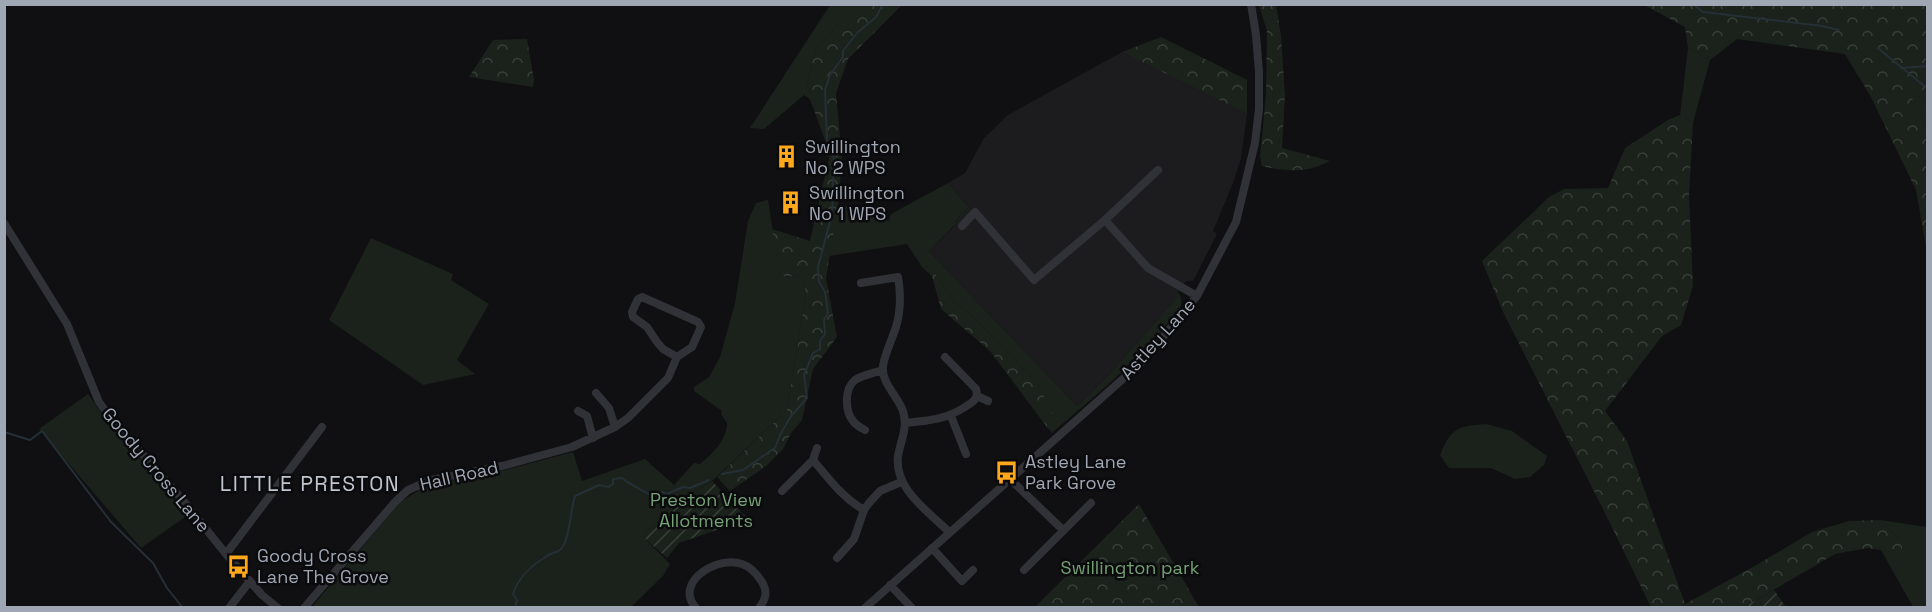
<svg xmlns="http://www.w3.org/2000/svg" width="1932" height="612" font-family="'Space Grotesk',sans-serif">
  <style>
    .built { fill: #1c1c1f }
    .grass { fill: #1a221b }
    .forest { fill: url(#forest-crowns) }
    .garden { fill: url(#garden-furrows) }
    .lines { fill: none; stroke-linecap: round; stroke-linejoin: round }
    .stream { stroke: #252f36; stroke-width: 2 }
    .minor { stroke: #313237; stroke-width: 8 }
    .labels { text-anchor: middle; stroke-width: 5; stroke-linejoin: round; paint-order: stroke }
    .poi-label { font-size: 18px; fill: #a0a7b4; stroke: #0b0b0d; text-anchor: start }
    .street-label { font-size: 18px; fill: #a0a7b4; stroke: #0b0b0d }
    .park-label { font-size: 18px; fill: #74a175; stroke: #0b0b0d }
    .quarter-label { font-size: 21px; letter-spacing: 1.5px; fill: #c1c5d0; stroke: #0b0b0d }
  </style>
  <defs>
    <pattern id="forest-crowns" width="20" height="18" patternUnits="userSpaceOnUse" patternTransform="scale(1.5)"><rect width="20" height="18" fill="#1a221b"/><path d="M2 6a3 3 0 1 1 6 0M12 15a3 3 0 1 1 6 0" fill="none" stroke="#383f3a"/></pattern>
    <pattern id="garden-furrows" width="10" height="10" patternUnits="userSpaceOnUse" patternTransform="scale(1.5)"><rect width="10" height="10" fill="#1a221b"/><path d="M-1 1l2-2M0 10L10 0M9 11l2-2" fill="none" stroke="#383f3a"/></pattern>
  </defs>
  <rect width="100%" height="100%" fill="#101012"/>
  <!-- built -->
  <path class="built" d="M1122,52L1247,114L1241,158L1233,183L1213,231L1217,234L1193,281H1186L1176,294L1178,296L1108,376L1077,406L929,251L956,225L953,221L969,207L948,183L965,173L984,138L1008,115Z"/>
  <!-- grass -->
  <path class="grass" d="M830,5H857L816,47L804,95L764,129L750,128Z
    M1688,48L1710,60L1693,123L1680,115Z
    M1905,85L1927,102V128Z
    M948,183L969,207L954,221L956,224L929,251L1077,406L1108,376L1177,297L1176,294L1178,292C1181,296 1182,299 1181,305C1180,312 1172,318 1168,323C1134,365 1092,398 1052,433L1047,427L1052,413L1037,383L968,312L954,302L932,269L927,266L922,267L907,244L829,256L838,206C861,206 871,205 889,221L891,214Z
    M768,200L780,276L802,277L806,293L787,410L713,480L672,507L643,537L670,564L663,576L631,607L311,608L400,502L420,490L434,484L505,470L573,452L582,481L645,459L674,485L694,463L700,464C712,454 727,440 727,423L721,414L722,411L694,391V387L709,377L720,357L735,303L748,221L756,203Z
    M371,238L453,274L451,280L489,304L457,360L475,374L423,385L329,320Z
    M88,394L104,417L188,515L141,548L39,429Z
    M1486,424L1512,431L1547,456L1544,465L1530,477L1515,479L1491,468H1449L1440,455C1451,428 1458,426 1486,424Z
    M1880,520L1927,527V607H1913L1881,550L1902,552V542Z"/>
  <!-- forest -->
  <path class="forest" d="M857,5H902L848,59L836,93L842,160L838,206L826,278L837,337L813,369L802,420L791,433L783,449L766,466L730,491L717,477L787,410L806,293L802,277L780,276L772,229L810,241L830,154L810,99L804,95L816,47Z
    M1259,5H1276L1281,36L1285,95L1282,148L1330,161C1307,173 1286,172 1262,166L1260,156L1266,96L1267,31Z
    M1644,5H1927V102L1906,86L1927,128V253L1916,190L1871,97L1845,54L1737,39L1710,60L1688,48L1685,27Z
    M1161,37L1247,80V114L1122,52Z
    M527,39L534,80L533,87L469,77L493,40Z
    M1680,115L1693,123L1689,194L1693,286L1681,325L1662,336L1605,411L1627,441L1685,604L1753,567L1812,532L1849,521L1880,520L1902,542V553L1867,548L1835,554L1744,607H1651L1601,505L1504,314L1482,261L1549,197L1564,189L1608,188L1625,148L1668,120Z
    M927,266L932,269L954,302L968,312L1037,383L1053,413L1047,427L990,351L941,309L932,276L922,267Z
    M1139,504L1199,607H1035Z"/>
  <!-- garden -->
  <path class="garden" d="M712,481L748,519L679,543L667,558L643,537L672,507Z
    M1774,590L1786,607H1744Z"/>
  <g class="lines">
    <!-- stream -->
    <path class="stream" d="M1693,4L1703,12L1822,26L1839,30
      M1879,49L1928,89
      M1901,68L1928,66
      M4,432L30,440L42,431L111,522L153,563L167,588L183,608
      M722,474L743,470L775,448L780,435L791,416L807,398L804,375L813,353L820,349V341L825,334L824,320L828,313L825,292L819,282L818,267L832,214L834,158L827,141L825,90L830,75L843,57V51L857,33L876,17L883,4
      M515,608L517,600L513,594C518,578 532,565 547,556C550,553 557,553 560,550C570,541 570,511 575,496L599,485L609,487L613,484V479L622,478C628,484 643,490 652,496L662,492L667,494L683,487L690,488L709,480"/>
    <!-- minor -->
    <path class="minor" d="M1105,220L1158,170
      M4,223L67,324L99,402L110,417L185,503L226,554L262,595L278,608
      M962,226L975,212L1034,280L1105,220L1148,268L1197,296
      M861,283L898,277C901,294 901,310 896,327C892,340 885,353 883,366C881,383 898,396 903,411C908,428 901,439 898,456C894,489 928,511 949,532
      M596,393L609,408L615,427
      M977,396L988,401
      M578,411L587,416L593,438
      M951,416L966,454
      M906,423C929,420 945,420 965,407C973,402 979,399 976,389L945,357
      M865,430C861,428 856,425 853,421C845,411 844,389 855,380C863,375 874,373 883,370
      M813,460L817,448
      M1009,478L1063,530
      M782,491L813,460C829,479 842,497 864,510
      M932,548L962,581L973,570
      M226,554L322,427
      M837,558L854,539L864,510L869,503L880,491L901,482
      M1024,570L1091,503
      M890,585L912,608
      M229,608L250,581
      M304,608L395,502L408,490L431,480L502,466L572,447L615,427L628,418L668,378L677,357L692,347L701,327L698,322L642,297L638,299L632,312L633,317L647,327L657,342L663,349L677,357
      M696,608C673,582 718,555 742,564C751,567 757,574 762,582C768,592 766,599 759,608
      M865,608L1142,362L1197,296L1236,222L1255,143L1259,109V72L1256,35L1251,4"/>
  </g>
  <!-- icons -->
  <defs>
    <symbol id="building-bare" viewBox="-9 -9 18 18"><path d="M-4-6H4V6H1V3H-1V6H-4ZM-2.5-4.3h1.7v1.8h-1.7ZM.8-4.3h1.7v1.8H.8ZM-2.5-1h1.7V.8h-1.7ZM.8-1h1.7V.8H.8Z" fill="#ffa81b" stroke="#0b0b0d" stroke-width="2.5" paint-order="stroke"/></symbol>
    <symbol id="bus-bare" viewBox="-9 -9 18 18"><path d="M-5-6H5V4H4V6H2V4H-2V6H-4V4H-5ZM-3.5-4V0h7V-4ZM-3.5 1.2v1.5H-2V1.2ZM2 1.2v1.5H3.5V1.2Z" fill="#ffa81b" stroke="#0b0b0d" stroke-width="2.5" paint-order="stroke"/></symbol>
  </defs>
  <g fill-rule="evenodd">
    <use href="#building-bare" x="770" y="140" width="33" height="33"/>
    <use href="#building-bare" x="774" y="186" width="33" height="33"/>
    <use href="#bus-bare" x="990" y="456" width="33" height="33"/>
    <use href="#bus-bare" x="222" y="550" width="33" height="33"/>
  </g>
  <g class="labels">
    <!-- poi labels -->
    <g class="poi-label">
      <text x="805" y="153">Swillington<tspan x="805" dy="21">No 2 WPS</tspan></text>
      <text x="809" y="199">Swillington<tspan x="809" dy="21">No 1 WPS</tspan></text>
      <text x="1025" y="468">Astley Lane<tspan x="1025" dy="21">Park Grove</tspan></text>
      <text x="257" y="562">Goody Cross<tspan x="257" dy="21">Lane The Grove</tspan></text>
    </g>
    <!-- street labels -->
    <g class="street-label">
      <text transform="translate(1158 339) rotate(-48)" y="6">Astley Lane</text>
      <text transform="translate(156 470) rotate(50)" y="6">Goody Cross Lane</text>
      <text transform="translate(459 476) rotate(-13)" y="6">Hall Road</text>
    </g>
    <!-- park labels -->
    <g class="park-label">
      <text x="706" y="506">Preston View<tspan x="706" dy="21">Allotments</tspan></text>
      <text x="1130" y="574">Swillington park</text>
    </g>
    <!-- quarter labels -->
    <g class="quarter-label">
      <text x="310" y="491">LITTLE PRESTON</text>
    </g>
  </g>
  <!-- border -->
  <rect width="1932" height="612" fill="none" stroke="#a0a7b4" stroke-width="12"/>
</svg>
